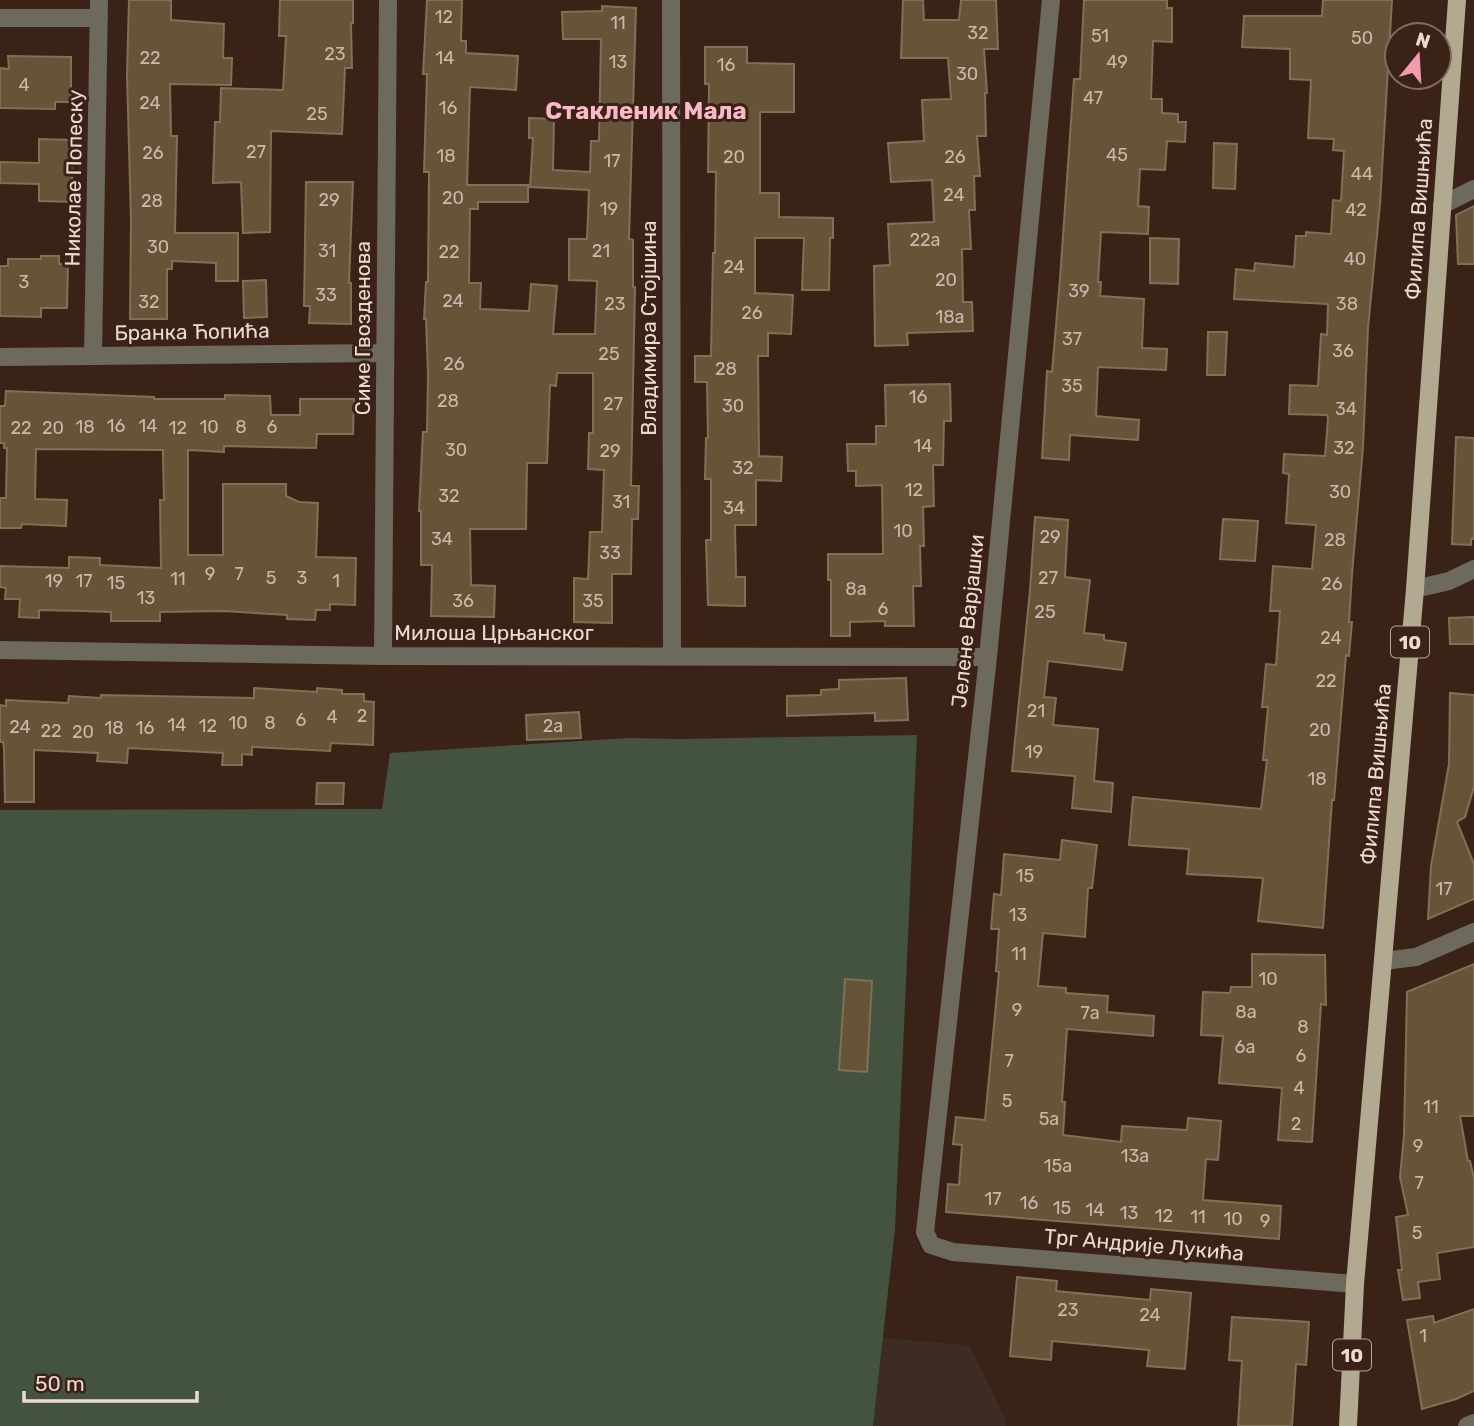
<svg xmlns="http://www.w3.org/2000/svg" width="1474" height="1426" font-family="Rubik,sans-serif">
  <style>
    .industrial { fill: #3c2c21 }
    .green { fill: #445240 }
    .building { fill: #665438; stroke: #807056; stroke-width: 2 }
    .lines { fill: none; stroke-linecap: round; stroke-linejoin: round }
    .minor { stroke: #6d695d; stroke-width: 18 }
    .major { stroke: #b1aa91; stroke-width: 18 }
    .labels { text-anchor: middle; stroke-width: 6; stroke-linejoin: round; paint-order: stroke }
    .number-label { font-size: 18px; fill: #cab8ac }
    .shield { fill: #3a2216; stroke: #b6a39a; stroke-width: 2 }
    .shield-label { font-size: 19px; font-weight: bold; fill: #ebdad2 }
    .street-label { font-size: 21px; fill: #ebdad2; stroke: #3a2216 }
    .quarter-label { font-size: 24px; font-weight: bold; fill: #fcb8c8; stroke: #3a2216 }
  </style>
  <rect width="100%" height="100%" fill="#3a2216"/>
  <!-- industrial -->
  <path class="industrial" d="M883,1338L969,1345L1007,1422L1006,1426H873Z"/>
  <!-- green -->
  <path class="green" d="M917,735L895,1229L873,1426H0V810L382,809L390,753L628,738L680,739Z"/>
  <!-- building -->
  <path class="building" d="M129,0H171V20L224,24L223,58H232L231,85L170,84L171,136H177L175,233H238V281H216V263L172,261V269H167V319H130L131,220L127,75Z
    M280,0H353V23H351L352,68H345L342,134L271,131L270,232L243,233L241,182L213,183L215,122H220L221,88L283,90L286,36H279Z
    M427,0H462L461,41H466V53L518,56L516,90L470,87L467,185H528V202H478V209H470L469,283H481L480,309L529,311L531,284L557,286L553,334H595L597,281L569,280V239H587L589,190L530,187L533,138H529V118L554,119L553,170L590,172L591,141H599L601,39H563L562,12L602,11V6L636,8L629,239L633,240V287H635L631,486H639L638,519H632L631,574H612V623L574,622V578L588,579L590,532H602L604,470L588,469L589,433H593V373H557L556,386L550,385L547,463H527L526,529H470L471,585L495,586L494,617L431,616L432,565H421V511H419L423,432H427L428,374L426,319H424L426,282H428L429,172H424L427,74H423Z
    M903,0H923L924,20H959L961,0H996L998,49H984L987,93H985L986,136H977L980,176H974L975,210H969L971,249H962L963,302H972L973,331L907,333L908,345L875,346L874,266L890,265L888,224L934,222L932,180L891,182L888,143L924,141L922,100L951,99L948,58H901Z
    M1084,0H1167V8H1172V42L1153,41L1151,99H1162V113L1178,114V122H1186L1185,142L1167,141L1165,170L1140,169L1138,206L1149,207L1148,234L1101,232L1098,282H1101L1100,296L1144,299L1142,348L1167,349L1166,370L1098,367L1096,416L1139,420L1138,440L1070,435L1069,460L1042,458L1047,371L1052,372L1060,279L1074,79H1080Z
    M1323,0H1392L1380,204L1368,328L1363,447L1352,574L1349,622H1352L1349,656L1346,655L1334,800H1332L1323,928L1258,921L1263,878L1187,874L1189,849L1129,845L1133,797L1261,809L1267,760H1263L1268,707H1262L1266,664L1276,665L1280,611H1270L1273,566L1312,569L1316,525L1286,523L1289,474L1283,473L1284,454L1325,456L1328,419L1327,415L1289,414L1290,385L1318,386L1321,334L1327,335L1328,304L1234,299L1236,269L1254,271L1255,263L1294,267L1296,236H1306V232L1331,234L1333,200L1341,201L1344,151L1333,150L1334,139L1308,138L1311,80L1290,79V49L1242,47L1244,16H1322Z
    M705,47H747V63L794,64V112H760V193H779V217L833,218V238H830L829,290H802L804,238H755V293L793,295L791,334L768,333V356H758L759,456L782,457L781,481L756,480V525H735L736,577H745V606L708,605L706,540H711V479H705L706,438H708L707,382H695V356H711L713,253H715L716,172H708L709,84H705Z
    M8,56L71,57V102H55V109L0,108V68L9,69Z
    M39,139L73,140L72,183H77L76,202L39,201V184L0,183V162L39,163Z
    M1214,143L1237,144L1235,189L1213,188Z
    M306,182H353L349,283H351V324L309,323L310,306H304Z
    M1474,206V264H1458L1456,215Z
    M1150,238L1179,239L1178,284L1150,283Z
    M41,256H59V264H68L67,308H41V317L0,316V266H8V259H41Z
    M266,280L267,317L244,318L243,281Z
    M1208,332H1227L1225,375H1207Z
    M950,384L951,421H944L943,465H933L934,506L923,507L924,546H920L921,586H913L914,626H885V621L850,622V636H831V580H828V554H883L882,485L856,486V471H848L847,444H876V426H886L885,385Z
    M6,391L154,397V399H225V395L270,396L271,415H300V399H354L353,434H317L316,448L224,446V452L188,450V555H223V484H286V496L299,502L318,503L316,557L356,558L355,605L330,604V610H316L315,620L287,619V615L223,611L160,612V621H111V612L82,611L39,610V618L19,617L20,599H5L6,588L0,587V566L69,568V557L100,558V565L161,568L160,500H164L163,459V450L36,449L35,499L67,500L66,526L22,524L21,528H0V498H6L7,448H4V443H0V406H5Z
    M1456,437L1474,438V539H1471V545L1452,544Z
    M1035,517L1068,520L1065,577L1090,580L1084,633L1104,635V640L1126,643L1122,670L1048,661L1044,697L1056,698L1053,725L1098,729L1094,781L1113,783L1111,812L1072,808L1075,776L1012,771L1030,590Z
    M1223,519L1258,521L1255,561L1220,559Z
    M1474,617V644H1450L1449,618Z
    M906,678L908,720L875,721V713L787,716V696L821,695V690L839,689V680Z
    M254,688L317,692V688L342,690V694H364V701L374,702L373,745L331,743L330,751L252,747V755L242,754V765H222L223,753L128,748L127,763L97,761L98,753L34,750V802H5L4,748L3,742H0V705L6,706V700L68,703L69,696L101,698V695L254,698Z
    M1450,693L1474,695V787L1465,817L1457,822L1474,864V899L1428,919L1431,866L1449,764Z
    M579,712L581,738L527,740L526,715Z
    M317,783H344L343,804H316Z
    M1062,840L1097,845L1092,888H1088L1085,937L1043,933L1038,986L1066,988V993L1108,996L1107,1012L1154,1016L1153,1036L1067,1029L1062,1102H1065L1063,1135L1121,1142L1122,1126L1187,1130L1188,1118L1221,1121L1218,1160L1206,1159L1203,1200L1281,1206L1279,1239L946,1212L948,1184L959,1185L962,1145L953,1144L956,1117L985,1120L999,972L996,971L999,929H991L994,894L1001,895L1004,854L1060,860Z
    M1252,954L1325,955L1326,1005L1321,1004L1312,1142L1278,1140L1282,1088L1219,1083L1223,1036L1201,1035L1203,992L1230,993L1231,987H1252Z
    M1474,964V1116H1460L1468,1161H1470L1474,1178V1247L1437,1253L1440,1279L1418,1282L1420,1298L1403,1300L1398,1270H1402L1396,1217L1408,1215L1400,1177L1404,1135L1407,992Z
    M845,979L872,981L867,1072L839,1070Z
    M1017,1277L1057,1281L1056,1291L1150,1300L1151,1289L1191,1293L1185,1369L1147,1366L1149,1350L1052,1341L1051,1360L1010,1356Z
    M1474,1309V1391L1456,1399L1422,1409L1407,1320L1433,1316L1434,1323Z
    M1232,1317L1309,1322L1306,1365L1296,1364L1292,1426H1238L1242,1361L1229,1360Z"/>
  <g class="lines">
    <!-- minor -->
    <path class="minor" d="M671,0L672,656
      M1051,0L988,657L925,1232L931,1245L953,1252L1355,1284
      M0,18H99
      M1442,205L1474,189
      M93,356L99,0
      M0,357L385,353
      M1415,589L1449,581L1474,569
      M0,650L383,656L988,657
      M383,656L388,0
      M1383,961L1416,957L1474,932
      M1467,1426L1474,1423"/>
    <!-- major -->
    <path class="major" d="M1348,1426L1355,1284L1415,589L1457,0"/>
  </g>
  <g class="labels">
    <!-- number labels -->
    <g class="number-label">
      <text x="444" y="23">12</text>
      <text x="618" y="29">11</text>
      <text x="978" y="39">32</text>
      <text x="1100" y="42">51</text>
      <text x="1362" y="44">50</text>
      <text x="335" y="60">23</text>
      <text x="150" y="64">22</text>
      <text x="445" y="64">14</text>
      <text x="618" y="68">13</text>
      <text x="1117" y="68">49</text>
      <text x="726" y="71">16</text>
      <text x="967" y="80">30</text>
      <text x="24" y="91">4</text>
      <text x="1093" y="104">47</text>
      <text x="150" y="109">24</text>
      <text x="448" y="114">16</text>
      <text x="317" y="120">25</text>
      <text x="256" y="158">27</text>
      <text x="153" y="159">26</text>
      <text x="1117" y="161">45</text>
      <text x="446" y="162">18</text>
      <text x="734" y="163">20</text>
      <text x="955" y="163">26</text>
      <text x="612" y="167">17</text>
      <text x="1362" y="180">44</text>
      <text x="954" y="201">24</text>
      <text x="453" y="204">20</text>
      <text x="329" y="206">29</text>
      <text x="152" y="207">28</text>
      <text x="609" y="215">19</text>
      <text x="1356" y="216">42</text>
      <text x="925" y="246">22a</text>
      <text x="158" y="253">30</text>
      <text x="327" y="257">31</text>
      <text x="601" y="257">21</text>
      <text x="449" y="258">22</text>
      <text x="1355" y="265">40</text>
      <text x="734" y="273">24</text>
      <text x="946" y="286">20</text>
      <text x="24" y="288">3</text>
      <text x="1079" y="297">39</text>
      <text x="326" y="301">33</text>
      <text x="453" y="307">24</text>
      <text x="149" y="308">32</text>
      <text x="615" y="310">23</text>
      <text x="1347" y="310">38</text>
      <text x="752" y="319">26</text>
      <text x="950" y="323">18a</text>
      <text x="1072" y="345">37</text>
      <text x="1343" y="357">36</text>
      <text x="609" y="360">25</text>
      <text x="454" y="370">26</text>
      <text x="726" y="375">28</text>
      <text x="1072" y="392">35</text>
      <text x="918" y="403">16</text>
      <text x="448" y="407">28</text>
      <text x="613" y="410">27</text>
      <text x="733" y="412">30</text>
      <text x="1346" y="415">34</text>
      <text x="116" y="432">16</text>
      <text x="148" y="432">14</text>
      <text x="85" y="433">18</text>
      <text x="209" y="433">10</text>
      <text x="241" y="433">8</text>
      <text x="272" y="433">6</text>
      <text x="21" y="434">22</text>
      <text x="53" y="434">20</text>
      <text x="178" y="434">12</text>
      <text x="923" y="452">14</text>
      <text x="1344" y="454">32</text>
      <text x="456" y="456">30</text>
      <text x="610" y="457">29</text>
      <text x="743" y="474">32</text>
      <text x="914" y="496">12</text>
      <text x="1340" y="498">30</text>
      <text x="449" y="502">32</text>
      <text x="621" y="508">31</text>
      <text x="734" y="514">34</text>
      <text x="903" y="537">10</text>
      <text x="1050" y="543">29</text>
      <text x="442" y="545">34</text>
      <text x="1335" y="546">28</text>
      <text x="610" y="559">33</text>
      <text x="210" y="580">9</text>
      <text x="239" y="580">7</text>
      <text x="271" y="584">5</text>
      <text x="302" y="584">3</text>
      <text x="1048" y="584">27</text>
      <text x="178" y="585">11</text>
      <text x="54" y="587">19</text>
      <text x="84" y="587">17</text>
      <text x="336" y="587">1</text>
      <text x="116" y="589">15</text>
      <text x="1332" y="590">26</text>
      <text x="856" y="595">8a</text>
      <text x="146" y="604">13</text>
      <text x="463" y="607">36</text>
      <text x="593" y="607">35</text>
      <text x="883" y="615">6</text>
      <text x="1045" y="618">25</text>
      <text x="1331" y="644">24</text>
      <text x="1326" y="687">22</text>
      <text x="1036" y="717">21</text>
      <text x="362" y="722">2</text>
      <text x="332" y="723">4</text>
      <text x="301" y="726">6</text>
      <text x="238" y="729">10</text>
      <text x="270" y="729">8</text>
      <text x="177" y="731">14</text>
      <text x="208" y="732">12</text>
      <text x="553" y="732">2a</text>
      <text x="20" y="733">24</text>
      <text x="114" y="734">18</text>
      <text x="145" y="734">16</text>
      <text x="1320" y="736">20</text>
      <text x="51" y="737">22</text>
      <text x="83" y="738">20</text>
      <text x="1034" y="758">19</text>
      <text x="1317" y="785">18</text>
      <text x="1025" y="882">15</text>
      <text x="1444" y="895">17</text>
      <text x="1018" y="921">13</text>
      <text x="1019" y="960">11</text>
      <text x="1268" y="985">10</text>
      <text x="1017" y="1016">9</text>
      <text x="1246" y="1018">8a</text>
      <text x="1090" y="1019">7a</text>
      <text x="1303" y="1033">8</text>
      <text x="1245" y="1053">6a</text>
      <text x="1301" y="1062">6</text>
      <text x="1009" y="1067">7</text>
      <text x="1299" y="1094">4</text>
      <text x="1007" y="1107">5</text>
      <text x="1431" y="1113">11</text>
      <text x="1049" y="1125">5a</text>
      <text x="1296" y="1130">2</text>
      <text x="1418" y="1152">9</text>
      <text x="1135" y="1162">13a</text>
      <text x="1058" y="1172">15a</text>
      <text x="1419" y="1189">7</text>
      <text x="993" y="1205">17</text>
      <text x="1029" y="1209">16</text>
      <text x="1062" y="1214">15</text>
      <text x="1095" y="1216">14</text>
      <text x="1129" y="1219">13</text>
      <text x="1164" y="1222">12</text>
      <text x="1198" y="1223">11</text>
      <text x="1233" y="1225">10</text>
      <text x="1265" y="1227">9</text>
      <text x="1417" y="1239">5</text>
      <text x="1068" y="1316">23</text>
      <text x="1150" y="1321">24</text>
      <text x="1423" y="1342">1</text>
    </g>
    <!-- shield labels -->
    <g class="shield">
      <rect x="1391" y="626.5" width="38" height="31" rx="5"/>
      <rect x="1333" y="1339.5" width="38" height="31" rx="5"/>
    </g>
    <g class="shield-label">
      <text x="1410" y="649">10</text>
      <text x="1352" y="1362">10</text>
    </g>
    <!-- street labels -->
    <g class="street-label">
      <text transform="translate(74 178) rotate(-89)" y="7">Николае Попеску</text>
      <text transform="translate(1419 209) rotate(-86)" y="7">Филипа Вишњића</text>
      <text transform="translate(363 328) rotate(-90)" y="7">Симе Гвозденова</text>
      <text transform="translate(649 328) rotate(-90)" y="7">Владимира Стојшина</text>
      <text transform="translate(192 332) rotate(-1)" y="7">Бранка Ћопића</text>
      <text transform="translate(968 621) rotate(-84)" y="7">Јелене Варјашки</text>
      <text x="494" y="640">Милоша Црњанског</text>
      <text transform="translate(1376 774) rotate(-85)" y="7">Филипа Вишњића</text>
      <text transform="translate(1144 1245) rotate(5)" y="7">Трг Андрије Лукића</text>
    </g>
    <!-- quarter labels -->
    <g class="quarter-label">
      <text x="646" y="119">Стакленик Мала</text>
    </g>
  </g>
  <!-- north arrow -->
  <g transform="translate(1418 56) rotate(18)"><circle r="33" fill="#3a2216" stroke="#816c61" stroke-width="2"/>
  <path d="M0-5L12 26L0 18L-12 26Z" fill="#f29ab0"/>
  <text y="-10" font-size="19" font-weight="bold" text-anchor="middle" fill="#ebdad2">N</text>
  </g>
  <!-- scale -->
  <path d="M24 1391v10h173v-10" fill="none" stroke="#ebdad2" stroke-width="3.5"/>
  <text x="35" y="1391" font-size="21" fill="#ebdad2" stroke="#3a2216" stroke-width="5" paint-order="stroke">50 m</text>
</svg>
